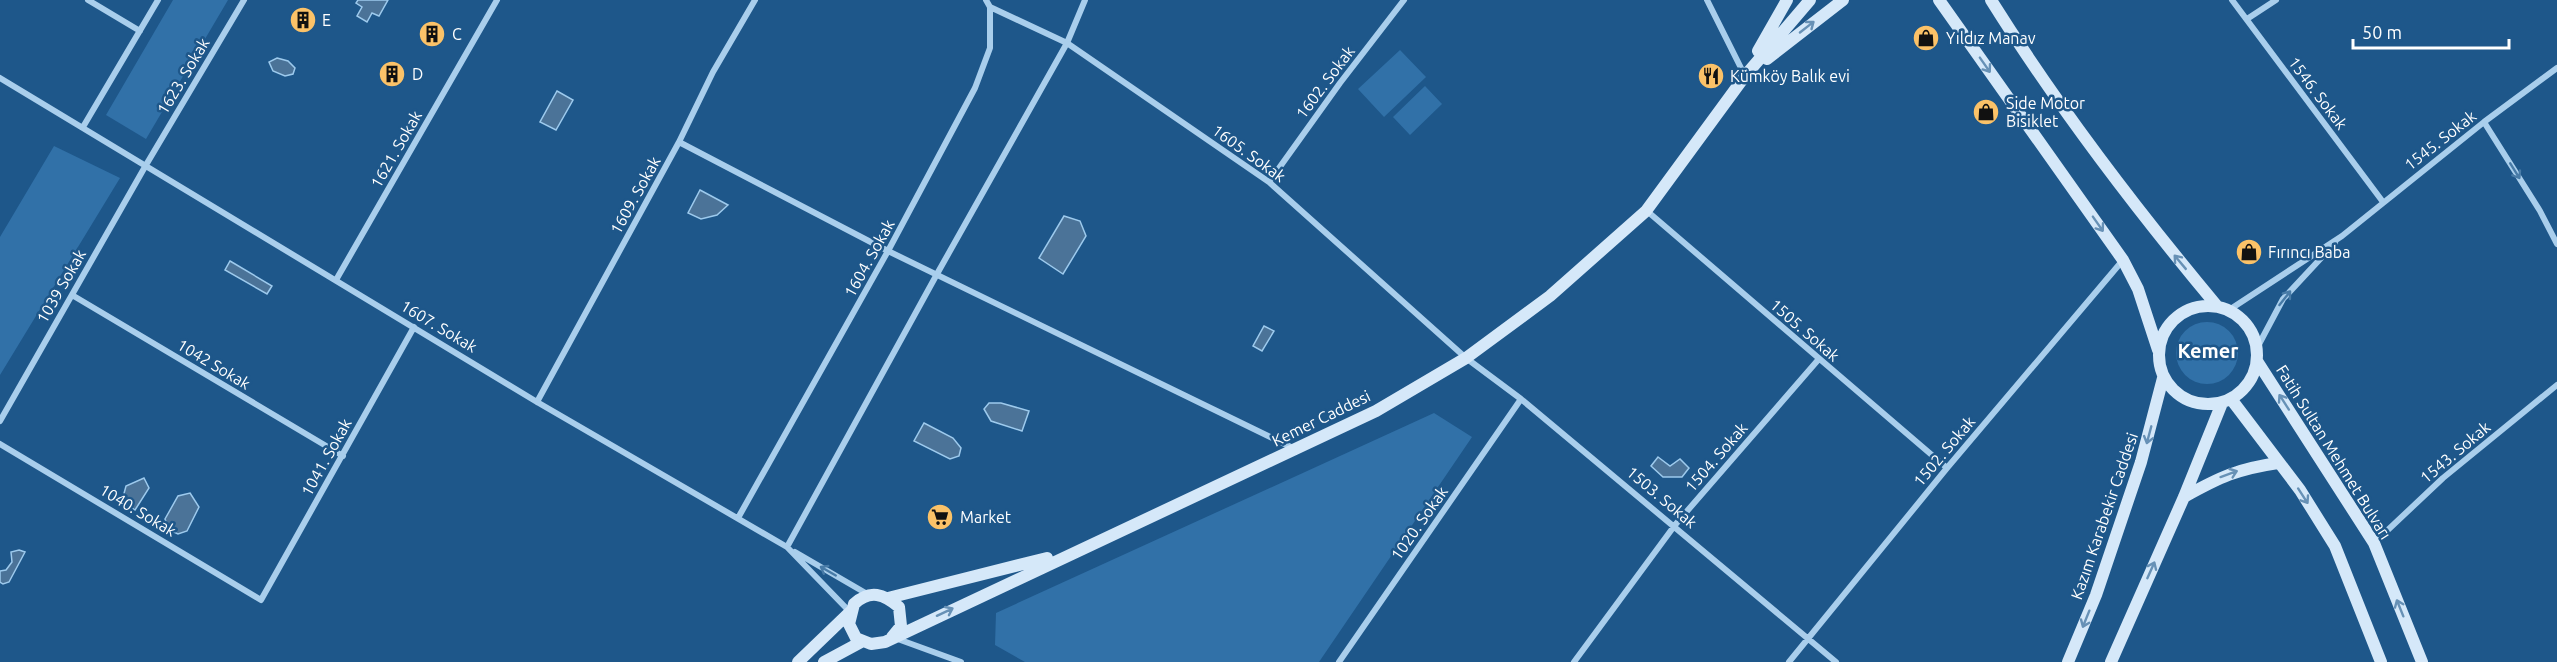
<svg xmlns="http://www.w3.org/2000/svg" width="2557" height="662" font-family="Ubuntu,sans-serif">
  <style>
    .green { fill: #3171a8 }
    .water { fill: #4b7398; stroke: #9dcaed; stroke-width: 1.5 }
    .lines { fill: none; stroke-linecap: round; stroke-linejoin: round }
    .street { stroke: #a9ceec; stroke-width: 6 }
    .secondary { stroke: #d5e8f9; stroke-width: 12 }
    .oneway { stroke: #6791b6 }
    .oneway2 { stroke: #487ba7 }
    .labels { text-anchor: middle; stroke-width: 5; stroke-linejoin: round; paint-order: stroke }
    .poi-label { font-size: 16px; fill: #fff; stroke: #1e578a; text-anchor: start }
    .street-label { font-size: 16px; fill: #fff; stroke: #1e578a }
    .quarter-label { font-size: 20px; font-weight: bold; fill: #fff; stroke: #1e578a }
  </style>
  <rect width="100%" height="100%" fill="#1e578a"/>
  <!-- green -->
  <path class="green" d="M173,0H228L146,139L106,115Z
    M1400,50L1426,77L1384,117L1358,89Z
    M1425,86L1442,104L1410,135L1393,117Z
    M54,146L120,178L0,375V237Z
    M2176 353a31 31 0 1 1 62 0a31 31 0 1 1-62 0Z
    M1434,413L1472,437L1319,662H1025L995,645L996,613Z"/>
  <!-- water -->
  <path class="water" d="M358,0H388L379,16L372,13L367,22L357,16L362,7L356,3Z
    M277,58L288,61L295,68L293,74L285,76L273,71L269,62Z
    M557,91L573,100L556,130L540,122Z
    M700,190L728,205L717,215L701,219L688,213Z
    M1064,216L1080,221L1086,236L1063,274L1039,258Z
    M230,261L272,286L267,294L225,270Z
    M1264,326L1274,331L1262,351L1253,346Z
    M989,403H1001L1029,411L1022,431L991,421L984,409Z
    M924,423L953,438L961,448L959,456L950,459L914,441Z
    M1658,457L1670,466L1680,459L1689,468L1682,477H1663L1651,466Z
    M144,478L149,488L135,510L122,501L126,486Z
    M190,493L199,507L187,531L178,534L169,530L165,519L178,496Z
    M19,550L25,552L9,582L3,584L0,582V571L6,570L12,562L11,552Z"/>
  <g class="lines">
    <!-- street -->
    <path class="street" d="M88,0L140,31
      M1707,0L1745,76
      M2232,0L2383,202
      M990,7L1067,43L1269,182L1466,358L1521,399L1836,662
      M2247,19L2276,0
      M0,78L537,402L787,547L850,612
      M2484,122L2540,211L2557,244
      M83,127L158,0
      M679,142L888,251L1295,449
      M1269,182L1340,83L1404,0
      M1647,211L1947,468
      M336,280L497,0
      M72,295L343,456
      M2229,310L2342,236L2484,122L2557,68
      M2257,348L2283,299L2335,243
      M537,402L679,142L713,72L755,0
      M0,421L146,165L244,0
      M0,444L261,600L414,327
      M738,518L888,251L975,88L990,48V7L986,0
      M2374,543L2443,478L2557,385
      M787,547L937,274L1067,43L1085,0
      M795,552L869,595
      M895,638L961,662
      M1339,662L1521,399
      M1574,662L1675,525L1818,360
      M1789,662L1947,468L2123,260"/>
    <!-- secondary -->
    <path class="secondary" d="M1939,0L2123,260L2138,289L2158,350
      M1991,0C2058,107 2136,209 2217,306
      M1758,51L1787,0
      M1767,59L1843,0
      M2159 355a49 49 0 1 1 98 0a49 49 0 1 1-98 0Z
      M2257,361L2374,543L2422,662
      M2231,399L2300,490L2335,546L2381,662
      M2184,497C2220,477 2237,469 2278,463
      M888,598L1047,558
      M892,637L901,626L899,607C884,594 870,589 854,604L849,624L856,638L871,644L885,642L1376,411L1466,358L1550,296L1646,211L1745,76L1810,0
      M798,662L850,612
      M824,662L863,641
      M2068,662L2096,595L2141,462L2163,378
      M2111,662L2184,497L2222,403"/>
  </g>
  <!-- one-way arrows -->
  <defs><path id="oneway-shaft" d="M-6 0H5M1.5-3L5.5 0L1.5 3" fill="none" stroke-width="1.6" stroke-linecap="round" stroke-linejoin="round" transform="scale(1.5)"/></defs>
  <g class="oneway">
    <use href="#oneway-shaft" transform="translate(1807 27) rotate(-38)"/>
    <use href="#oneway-shaft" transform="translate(1985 65) rotate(55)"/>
    <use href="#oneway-shaft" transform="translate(2098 224) rotate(55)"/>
    <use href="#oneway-shaft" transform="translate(2180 262) rotate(-130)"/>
    <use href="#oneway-shaft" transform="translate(2284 402) rotate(-123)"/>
    <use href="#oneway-shaft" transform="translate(2149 435) rotate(105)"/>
    <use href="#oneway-shaft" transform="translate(2229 474) rotate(-20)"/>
    <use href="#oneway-shaft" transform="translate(2303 496) rotate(57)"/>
    <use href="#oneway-shaft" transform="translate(2151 570) rotate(-66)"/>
    <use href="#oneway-shaft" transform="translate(2400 608) rotate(-112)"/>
    <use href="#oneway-shaft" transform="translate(945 612) rotate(-25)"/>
    <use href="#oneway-shaft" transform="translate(2086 619) rotate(112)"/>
  </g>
  <g class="oneway2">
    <use href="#oneway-shaft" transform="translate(2515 171) rotate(58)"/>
    <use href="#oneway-shaft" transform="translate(2285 298) rotate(-52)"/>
    <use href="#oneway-shaft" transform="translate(828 571) rotate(-150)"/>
  </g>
  <!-- icons -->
  <defs>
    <symbol id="building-disc" viewBox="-11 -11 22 22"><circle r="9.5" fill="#fbc268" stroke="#1e578a"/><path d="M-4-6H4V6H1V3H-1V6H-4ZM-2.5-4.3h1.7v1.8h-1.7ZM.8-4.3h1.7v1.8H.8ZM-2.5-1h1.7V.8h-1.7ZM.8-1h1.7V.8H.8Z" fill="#111"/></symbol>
    <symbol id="shop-disc" viewBox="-11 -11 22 22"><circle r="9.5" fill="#fbc268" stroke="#1e578a"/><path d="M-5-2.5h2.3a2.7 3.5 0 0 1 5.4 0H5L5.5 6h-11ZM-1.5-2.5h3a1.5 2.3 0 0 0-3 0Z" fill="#111"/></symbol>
    <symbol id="restaurant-disc" viewBox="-11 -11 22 22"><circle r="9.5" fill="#fbc268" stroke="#1e578a"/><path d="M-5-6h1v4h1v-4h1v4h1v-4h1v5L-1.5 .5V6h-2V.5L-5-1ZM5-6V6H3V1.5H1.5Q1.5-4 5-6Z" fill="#111"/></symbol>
    <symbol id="supermarket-disc" viewBox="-11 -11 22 22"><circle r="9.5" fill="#fbc268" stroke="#1e578a"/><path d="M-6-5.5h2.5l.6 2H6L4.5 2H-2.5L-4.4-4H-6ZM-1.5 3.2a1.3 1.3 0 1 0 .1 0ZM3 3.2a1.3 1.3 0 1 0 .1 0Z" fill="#111"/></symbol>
  </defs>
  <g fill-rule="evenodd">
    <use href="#building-disc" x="288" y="5" width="30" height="30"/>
    <use href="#building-disc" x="417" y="19" width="30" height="30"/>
    <use href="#shop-disc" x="1911" y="23" width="30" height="30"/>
    <use href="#building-disc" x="377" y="59" width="30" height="30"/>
    <use href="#restaurant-disc" x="1696" y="61" width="30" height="30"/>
    <use href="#shop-disc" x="1971" y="97" width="30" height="30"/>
    <use href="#shop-disc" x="2234" y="237" width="30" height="30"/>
    <use href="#supermarket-disc" x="925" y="502" width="30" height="30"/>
  </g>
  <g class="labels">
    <!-- poi labels -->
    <g class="poi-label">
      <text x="322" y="26">E</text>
      <text x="452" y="40">C</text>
      <text x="1946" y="44">Yıldız Manav</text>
      <text x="412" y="80">D</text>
      <text x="1730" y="82">Kümköy Balık evi</text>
      <text x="2006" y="109">Side Motor<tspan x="2006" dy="18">Bisiklet</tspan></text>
      <text x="2268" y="258">Fırıncı Baba</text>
      <text x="960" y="523">Market</text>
    </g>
    <!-- street labels -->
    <g class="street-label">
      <text transform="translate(183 76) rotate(-59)" y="6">1623. Sokak</text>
      <text transform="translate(1325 82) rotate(-53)" y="6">1602. Sokak</text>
      <text transform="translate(2318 93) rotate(53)" y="6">1546. Sokak</text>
      <text transform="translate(2440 140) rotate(-38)" y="6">1545. Sokak</text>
      <text transform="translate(396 149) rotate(-60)" y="6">1621. Sokak</text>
      <text transform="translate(1249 153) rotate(36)" y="6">1605. Sokak</text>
      <text transform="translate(635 195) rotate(-61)" y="6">1609. Sokak</text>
      <text transform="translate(869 258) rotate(-61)" y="6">1604. Sokak</text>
      <text transform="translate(61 286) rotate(-60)" y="6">1039 Sokak</text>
      <text transform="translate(439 326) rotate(31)" y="6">1607. Sokak</text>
      <text transform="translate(1805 330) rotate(41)" y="6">1505. Sokak</text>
      <text transform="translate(214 364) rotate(31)" y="6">1042 Sokak</text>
      <text transform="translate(1321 418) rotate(-26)" y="6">Kemer Caddesi</text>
      <text transform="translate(1944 451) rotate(-50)" y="6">1502. Sokak</text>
      <text transform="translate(2334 452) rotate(58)" y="6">Fatih Sultan Mehmet Bulvarı</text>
      <text transform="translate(2455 452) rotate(-40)" y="6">1543. Sokak</text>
      <text transform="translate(326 457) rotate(-61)" y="6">1041. Sokak</text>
      <text transform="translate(1716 457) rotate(-49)" y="6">1504. Sokak</text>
      <text transform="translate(1662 497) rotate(40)" y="6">1503. Sokak</text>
      <text transform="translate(138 510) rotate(31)" y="6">1040. Sokak</text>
      <text transform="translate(2104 516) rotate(-71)" y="6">Kazım Karabekir Caddesi</text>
      <text transform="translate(1419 523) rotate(-55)" y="6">1020. Sokak</text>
    </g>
    <!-- quarter labels -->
    <g class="quarter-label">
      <text x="2208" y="358">Kemer</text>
    </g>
  </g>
  <!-- scale -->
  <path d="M2353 39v9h156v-9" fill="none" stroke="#ffffff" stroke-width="3"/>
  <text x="2362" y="39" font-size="18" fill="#ffffff" stroke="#1e578a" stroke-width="4.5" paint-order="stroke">50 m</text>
</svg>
